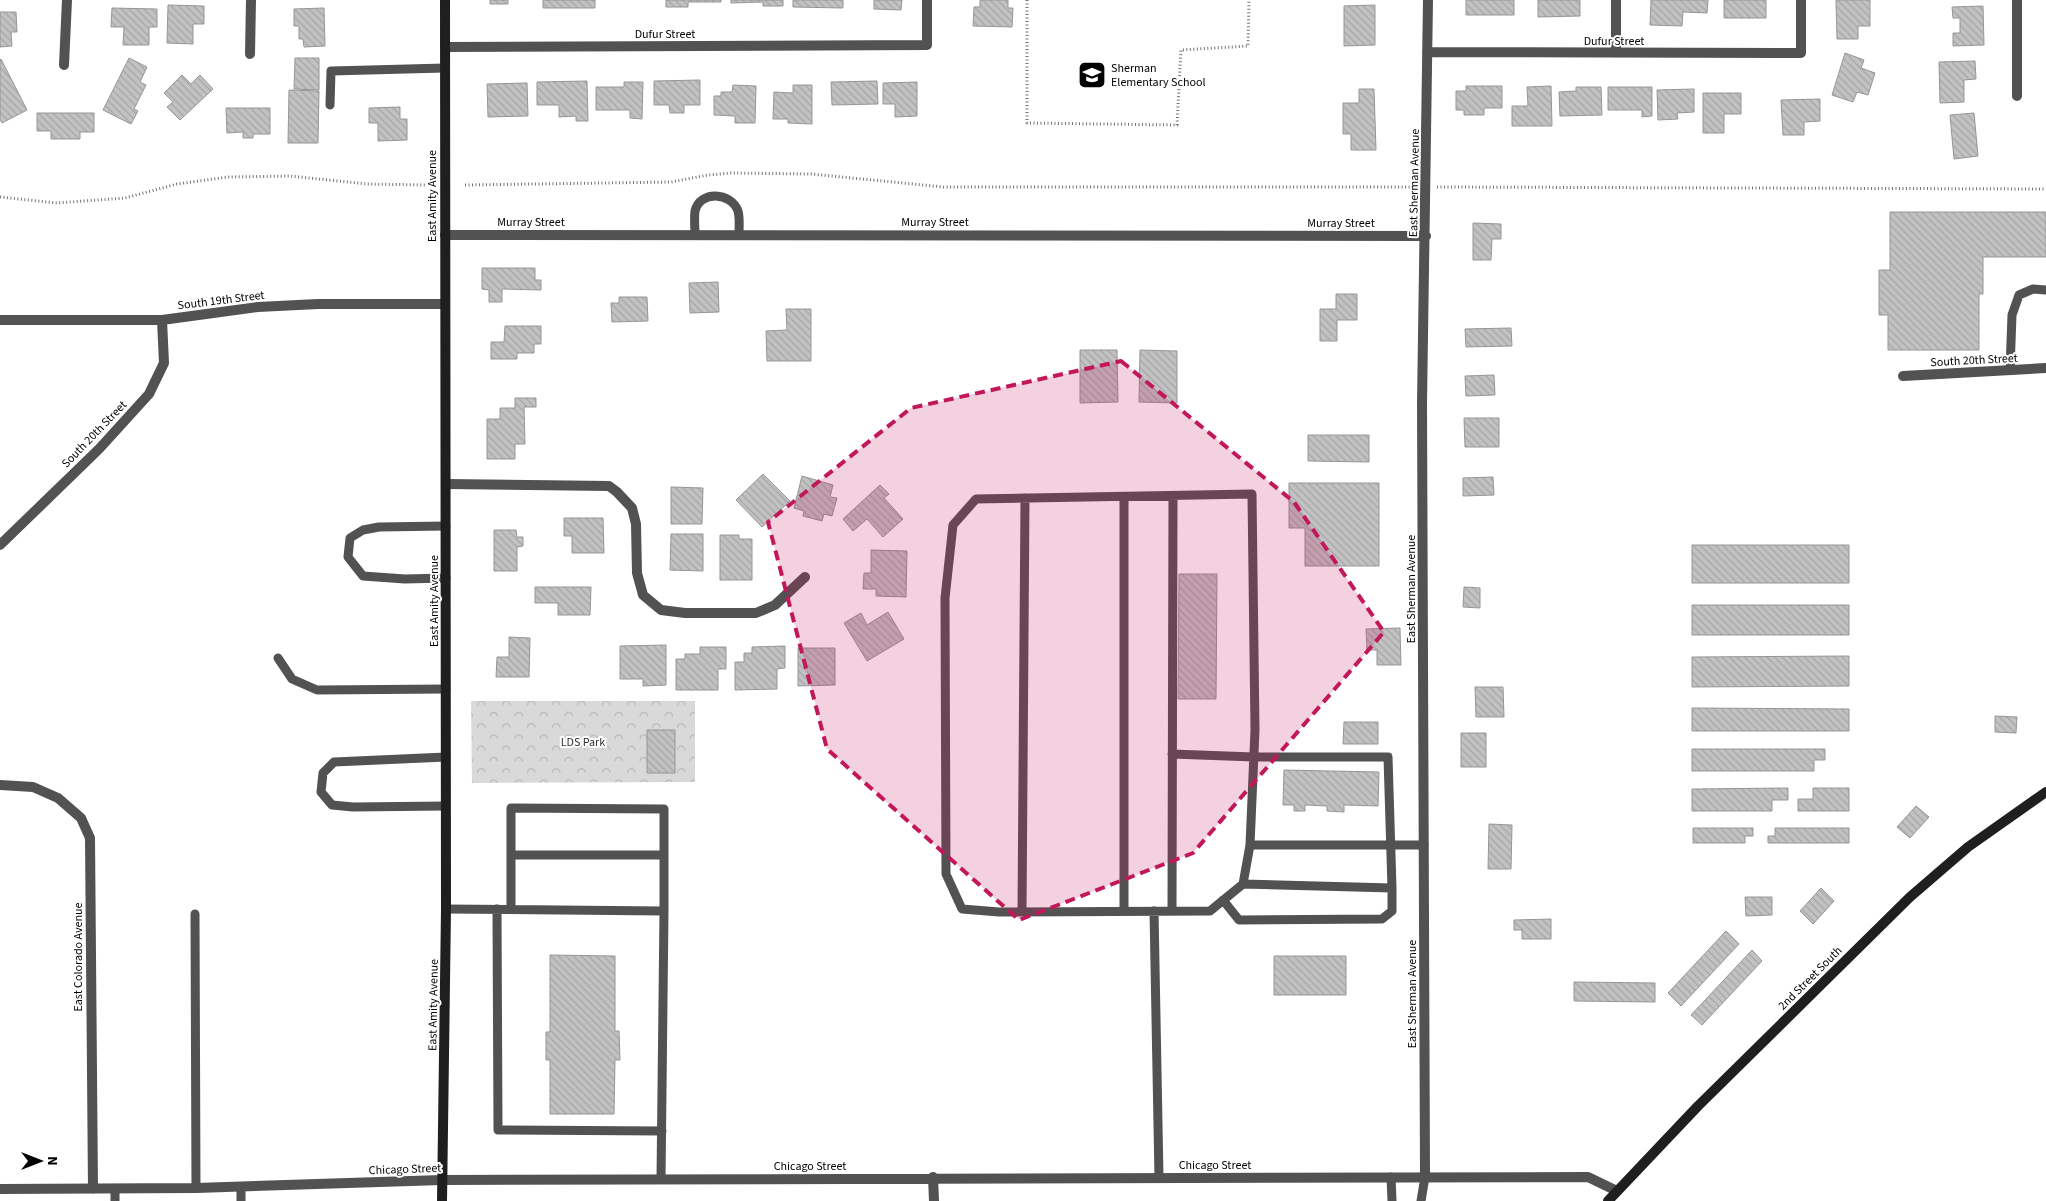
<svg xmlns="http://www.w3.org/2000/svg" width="2046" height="1201" font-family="'Source Sans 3',sans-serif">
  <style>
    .park { fill: url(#park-crowns) }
    .building { fill: url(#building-back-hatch); stroke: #969696 }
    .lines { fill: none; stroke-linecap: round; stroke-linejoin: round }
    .path { stroke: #747474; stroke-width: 3; stroke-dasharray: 1 2.5; stroke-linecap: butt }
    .lane { stroke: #525252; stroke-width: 9 }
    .street { stroke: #525252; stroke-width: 10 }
    .secondary { stroke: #1f1f1f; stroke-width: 10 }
    .marked { fill: #c2185b; fill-opacity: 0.2; stroke: #c2185b; stroke-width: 4; stroke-dasharray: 10 6; stroke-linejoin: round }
    .labels { text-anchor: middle; stroke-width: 4; stroke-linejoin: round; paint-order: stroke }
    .street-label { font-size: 12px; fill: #000; stroke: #fff }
    .poi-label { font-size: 12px; fill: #000; stroke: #fff; text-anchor: start }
    .park-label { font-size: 12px; fill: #303030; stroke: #fff }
  </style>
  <defs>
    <pattern id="park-crowns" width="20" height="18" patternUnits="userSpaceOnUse" patternTransform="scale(1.25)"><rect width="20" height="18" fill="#d9d9d9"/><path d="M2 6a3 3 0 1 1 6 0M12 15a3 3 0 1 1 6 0" fill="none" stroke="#b8b8b8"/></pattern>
    <pattern id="building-back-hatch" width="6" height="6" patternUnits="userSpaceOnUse" patternTransform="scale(1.25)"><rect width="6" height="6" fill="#c2c2c2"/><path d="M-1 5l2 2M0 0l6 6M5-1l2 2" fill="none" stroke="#a5a5a5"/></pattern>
  </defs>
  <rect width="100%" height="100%" fill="#fff"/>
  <!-- park -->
  <path class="park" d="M471,701H695V782L472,783Z"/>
  <!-- building -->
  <path class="building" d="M490,0H508V4H490Z
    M543,0H595V8H543Z
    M666,0H721V2H688V7H666Z
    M731,0H783V6H763V2L731,3Z
    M793,0H843V8L793,7Z
    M874,0H902L901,10L874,9Z
    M980,0H1008V8H1013L1012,27L973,26L974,7H980Z
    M1466,0H1514V15H1466Z
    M1538,0H1580V16L1538,17Z
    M1651,0H1708L1707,13L1683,12L1682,26L1650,25Z
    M1724,0H1766V18H1724Z
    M1836,0H1870V26H1858V39H1837Z
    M168,5L204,6V24H193V44L167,43Z
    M1375,5V45L1344,46V6Z
    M1983,6L1984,45L1953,46V33H1960V18H1953L1952,7Z
    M112,8L157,9V27H149V45H123L124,27H111Z
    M324,8L325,46L304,47L303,39H299V26H294V9Z
    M0,12H16L17,32H11L12,46L0,47Z
    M1845,53L1864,60L1861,68L1875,73L1868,95L1857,92L1853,102L1832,95Z
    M129,58L147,67L140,82L146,85L134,109L138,111L131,124L103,110Z
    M295,58H319V90L294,89Z
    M1,59L27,110L2,123L0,119V60Z
    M1975,61L1976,79L1964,80V102L1940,103L1939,62Z
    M182,75L191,84L200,75L213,89L180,120L167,107L173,102L164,93Z
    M700,80V105H684V113H670L669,105H654V81Z
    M587,81L588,121H576V116L559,117V105H537V82Z
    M877,81L878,104L832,105L831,82Z
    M624,82H643L642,119L630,118V110H596V87H624Z
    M917,82V116L895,117V104H883V83Z
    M527,83L528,116L488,117L487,84Z
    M733,85L756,86L755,123H735V116L714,115V96H721V92H732Z
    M793,85H812V124L788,123V119H773L774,92L793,93Z
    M1466,86H1502V108H1484V115H1464V110H1456V91H1466Z
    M1551,86L1552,126H1512V106H1528L1527,87Z
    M1576,87H1601L1602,115L1560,116L1559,92L1576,91Z
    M1608,87H1652V116L1642,117V110H1608Z
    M1359,89H1374L1376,150H1351V134H1343V103H1359Z
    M1694,89V112L1677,113L1678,119L1658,120L1657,90Z
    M289,90L319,91L318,143H288Z
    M1703,93H1741V114H1724V133H1703Z
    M1820,99V121L1804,122V135H1783L1781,100Z
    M400,107V119H407V140L378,141V123H369V108Z
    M226,108H270V134H253V138H243V132L227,133Z
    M37,113H94V132H80V139H51V131H37Z
    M1974,113L1978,156L1954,159L1950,115Z
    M1890,212H2046V257H1983V294H1979V350H1888V315H1879V270H1890Z
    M1473,223L1501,224V239H1492L1491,260H1473Z
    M482,268H535V280H541V290L502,289V302H489V290L482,289Z
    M718,282L719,312L690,313L689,283Z
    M1336,294H1357V320H1337V341H1320V309H1336Z
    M619,297H647L648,321L612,322L611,303H619Z
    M786,309H811V361H767L766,331L787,330Z
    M505,326H541V344H534V353H517V359H491V342H504Z
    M1511,328L1512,346L1466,347L1465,329Z
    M1080,350H1117L1118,402L1080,403Z
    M1140,350L1177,351V403L1139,402Z
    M1494,375L1495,395L1466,396L1465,376Z
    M515,398H536V407H524L525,444H515V459H487V419H500V408H515Z
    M1464,418H1499V447H1465Z
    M1308,435H1369V462L1308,461Z
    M763,474L790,501L762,527L736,500Z
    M802,476L833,485L830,497L837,498L832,516L824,514L822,521L803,516L804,511L794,508Z
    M1493,477L1494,495L1463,496V478Z
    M1289,483H1379V566H1305V528H1289Z
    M880,485L889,494L884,498L903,519L883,537L867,519L853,531L843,519Z
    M671,487L703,488L702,524H671Z
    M564,518H603L604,553H572V536H564Z
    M494,530H516L517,537H523V546L517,547V571H494Z
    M671,534H703V571L670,570Z
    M720,535H739V539H752V580H720Z
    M1692,545H1849V583H1692Z
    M871,550L907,551L906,597L876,596V589H863L864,573H871Z
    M1179,574H1217L1216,699H1178Z
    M535,587H591L590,615H558V603H535Z
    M1464,587L1480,588V608L1463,607Z
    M1692,605H1849V635H1692Z
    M888,612L904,639L867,661L844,623L861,613L867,625Z
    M1400,628L1401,665H1377V650H1367L1366,629Z
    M509,637L530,638L529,677H496L497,657H509Z
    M666,645V685L643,686V679H620V646Z
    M785,646V668L777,669V689L735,690V662H744V653H752V647Z
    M700,647H726V669H718V690H676V659H685V654H700Z
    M798,648H835V685L798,686Z
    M1849,656V686L1692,687V657Z
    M1475,687H1503L1504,717H1476Z
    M1692,708L1849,709V731H1692Z
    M1995,716L2017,717L2016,733L1995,732Z
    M1344,722H1378V744H1343Z
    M647,730H675V773H647Z
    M1461,733H1486V767H1461Z
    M1692,749H1825V760H1814V771H1692Z
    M1284,770L1379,772L1378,806L1344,805V812L1327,811V806L1305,805V811H1294V805H1283Z
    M1788,788V800H1772V811H1692V789Z
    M1813,788H1849V811H1798V799H1813Z
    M1916,806L1929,817L1910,838L1897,827Z
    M1489,824L1512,825L1511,869H1488Z
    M1693,828H1753V836H1745V843H1693Z
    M1775,828H1849V843H1768V836H1775Z
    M1821,888L1834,901L1813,924L1800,911Z
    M1745,897H1772V915L1746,916Z
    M1551,919V939H1522V930H1514V920Z
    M1726,931L1739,944L1681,1006L1668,993Z
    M1752,950L1762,961L1702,1025L1691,1015Z
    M550,955L615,956V1031H619L620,1060H615L614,1114H550V1060H546V1032H550Z
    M1274,956H1346V995H1274Z
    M1574,982L1655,983V1002L1574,1001Z"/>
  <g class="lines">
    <!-- path -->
    <path class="path" d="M1027,0V123L1177,125L1181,50L1248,46L1249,0
      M465,185L671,182L708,175L731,173L811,174L944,187H1413
      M1437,187L2046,189
      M0,197L57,203L125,198L177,184L228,177L290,176L367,184L426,185"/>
    <!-- lane -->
    <path class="lane" d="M330,105L331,71L445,68
      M695,235C695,228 694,218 695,211C700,190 731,192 738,211C740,218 739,227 739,235
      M2010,370L2012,315L2019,295L2033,289L2046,290
      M1124,497V911
      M446,526L379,527L363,530L350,538L348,557L363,576L405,579L446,578
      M278,658L292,679L317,690L446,689
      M1172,754L1254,757H1388L1392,888L1243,884
      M446,757L334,762L323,773L321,792L332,805L353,807L446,806
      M1250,845L1243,884L1210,911L999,912L962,909L946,874L945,598L953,525L976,499L1252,494L1255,730L1250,845H1424
      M511,855H664
      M1223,900L1239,920L1382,919L1392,911V888
      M446,909L664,911L661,1179
      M497,909L498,1130L662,1131
      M511,909V808L664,809V911
      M1154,911L1159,1178
      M1172,911L1173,496
      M1022,912L1025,498
      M195,914L196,1188
      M1391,1177L1392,1201
      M115,1201V1189
      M241,1201V1187
      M1421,1201L1425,1177"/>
    <!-- street -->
    <path class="street" d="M445,47L927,45V0
      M1427,52L1801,53V0
      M1616,53V0
      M250,54L251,0
      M64,65L67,0
      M2017,96V0
      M445,235L1426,236
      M0,320H162L258,307L318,304H445
      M1903,376L2046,368
      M446,484L609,486L617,492L632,508L636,524L637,573L643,595L661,610L685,613H756L775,605L805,577
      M0,545L99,449L149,394L164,363L162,320
      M0,785L33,787L58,798L81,818L90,838L93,1189
      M933,1177L934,1201
      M1425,1177L1422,403L1428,0
      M0,1189L196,1188L442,1180L1588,1177L1617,1191"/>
    <!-- secondary -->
    <path class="secondary" d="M442,1201L446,909L445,0
      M1608,1201L1698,1106L1910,897L1968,847L2046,792"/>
  </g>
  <!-- marked area -->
  <path class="marked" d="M1121,361L1294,502L1384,632L1193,853L1019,920L827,749L768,522L911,408Z"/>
  <!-- icons -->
  <defs>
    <symbol id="school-square" viewBox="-11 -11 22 22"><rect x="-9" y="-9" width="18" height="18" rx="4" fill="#000" stroke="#fff"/><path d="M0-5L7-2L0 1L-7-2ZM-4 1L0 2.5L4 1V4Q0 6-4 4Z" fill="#fff"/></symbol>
  </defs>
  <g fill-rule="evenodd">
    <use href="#school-square" x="1076" y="59" width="32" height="32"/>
  </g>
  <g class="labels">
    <!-- street labels -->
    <g class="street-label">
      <text x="665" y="38">Dufur Street</text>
      <text x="1614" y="45">Dufur Street</text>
      <text transform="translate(1414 183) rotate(-89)" y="4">East Sherman Avenue</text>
      <text transform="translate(432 196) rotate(-90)" y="4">East Amity Avenue</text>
      <text x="531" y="226">Murray Street</text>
      <text x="935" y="226">Murray Street</text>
      <text x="1341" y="227">Murray Street</text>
      <text transform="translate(221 300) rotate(-7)" y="4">South 19th Street</text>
      <text transform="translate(1974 360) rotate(-3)" y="4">South 20th Street</text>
      <text transform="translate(94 434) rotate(-46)" y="4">South 20th Street</text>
      <text transform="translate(1411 589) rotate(-90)" y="4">East Sherman Avenue</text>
      <text transform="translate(434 601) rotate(-90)" y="4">East Amity Avenue</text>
      <text transform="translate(78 957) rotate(-90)" y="4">East Colorado Avenue</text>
      <text transform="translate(1810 978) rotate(-45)" y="4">2nd Street South</text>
      <text transform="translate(1412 994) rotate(-90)" y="4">East Sherman Avenue</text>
      <text transform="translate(433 1005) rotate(-89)" y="4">East Amity Avenue</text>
      <text x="1215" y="1169">Chicago Street</text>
      <text x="810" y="1170">Chicago Street</text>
      <text transform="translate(405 1169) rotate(-2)" y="4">Chicago Street</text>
    </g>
    <!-- poi labels -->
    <g class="poi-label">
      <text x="1111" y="72">Sherman<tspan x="1111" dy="14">Elementary School</tspan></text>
    </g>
    <!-- park labels -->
    <g class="park-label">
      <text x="583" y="746">LDS Park</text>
    </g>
  </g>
  <!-- north arrow -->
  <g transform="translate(40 1161) rotate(90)" stroke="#ffffff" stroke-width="4" paint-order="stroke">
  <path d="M0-4L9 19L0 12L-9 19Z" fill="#000000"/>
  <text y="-8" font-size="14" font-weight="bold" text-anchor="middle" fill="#000000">N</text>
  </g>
</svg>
